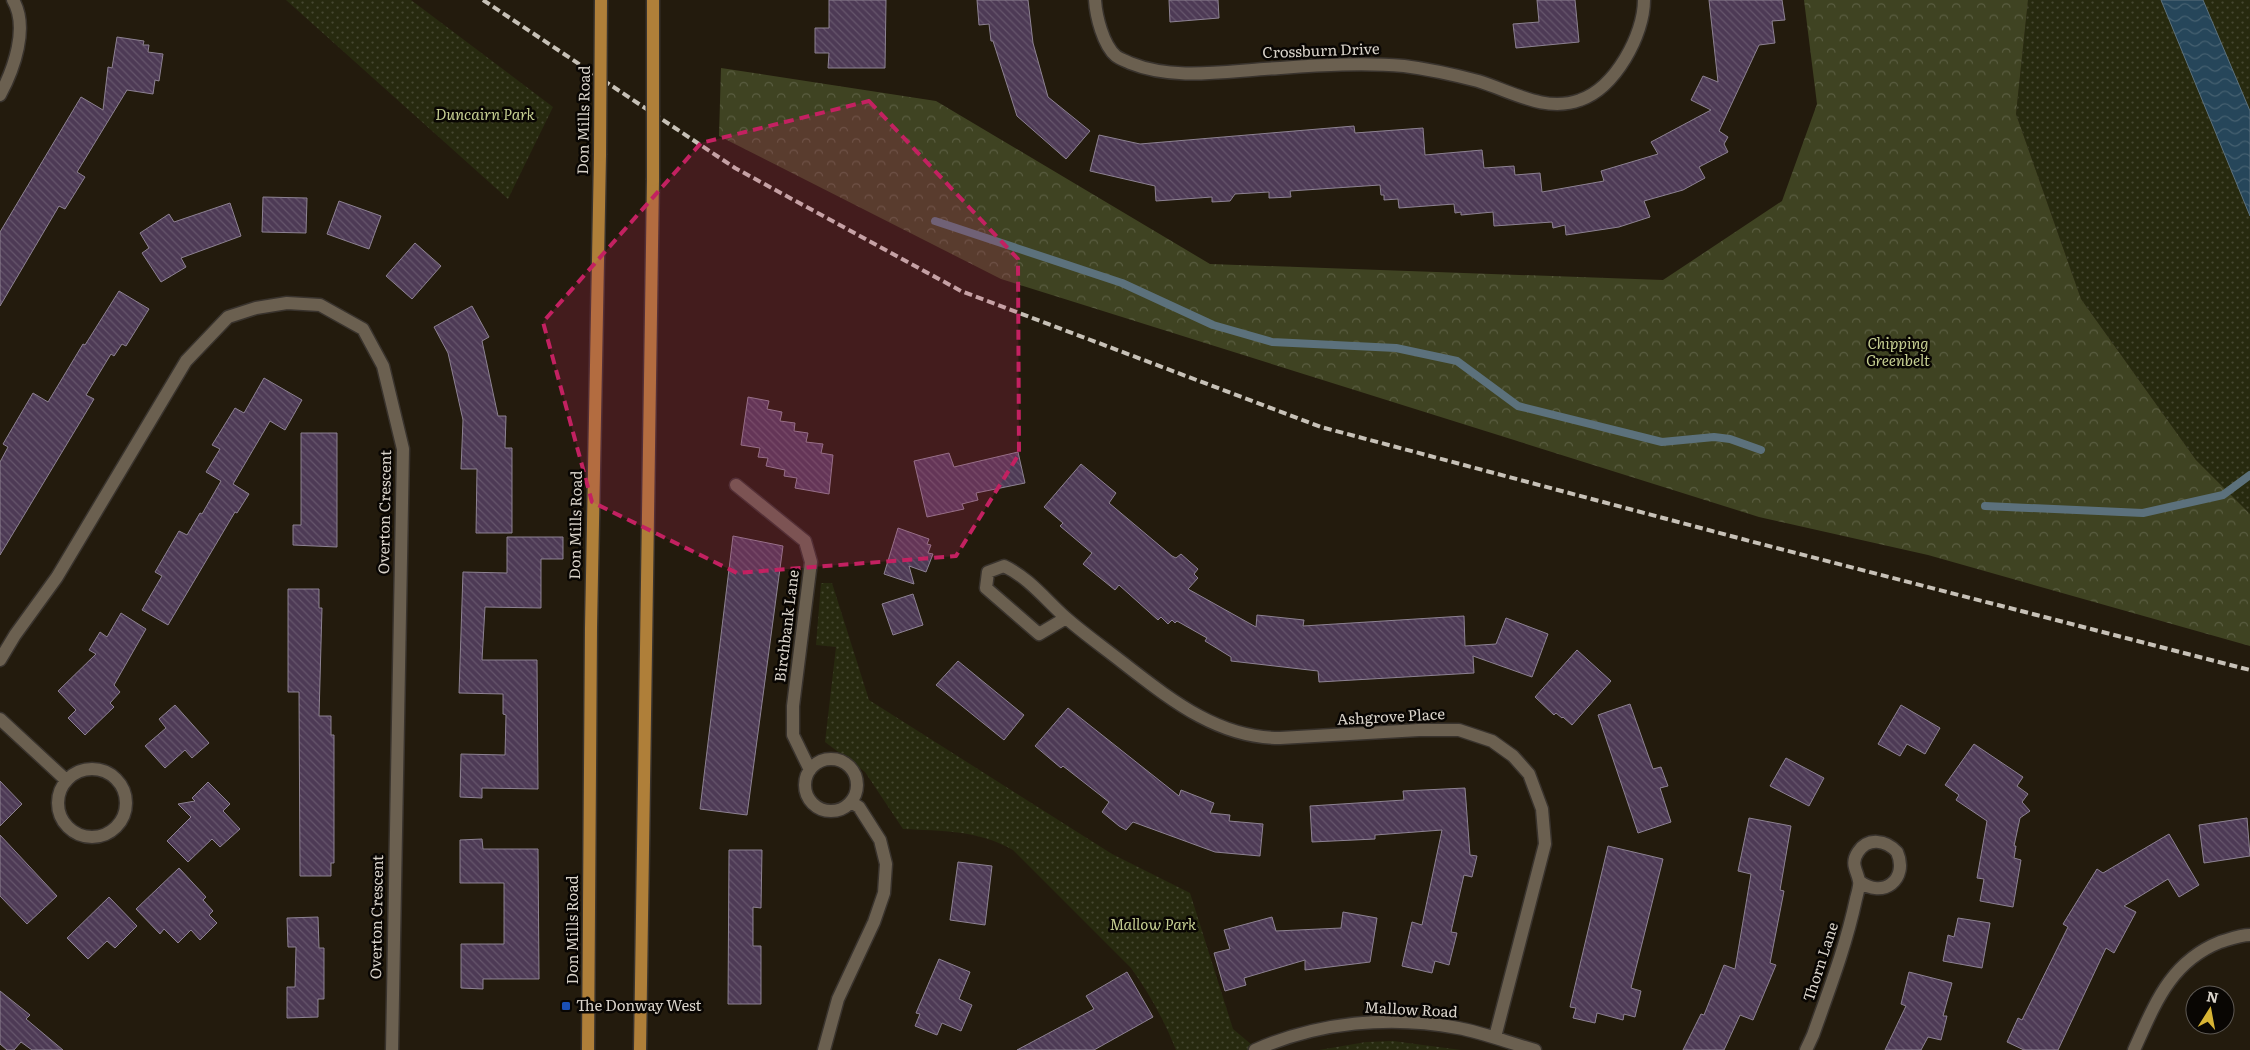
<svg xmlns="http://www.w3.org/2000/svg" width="2250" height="1050" font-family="Literata,serif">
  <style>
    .green { fill: url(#green-dots) }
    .forest { fill: url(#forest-crowns) }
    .water { fill: url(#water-waves); stroke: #5c717c }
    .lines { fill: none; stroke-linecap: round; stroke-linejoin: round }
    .stream { stroke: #5c717c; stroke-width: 8 }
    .building { fill: url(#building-back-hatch); stroke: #8d8292 }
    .minor-casing { stroke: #39332d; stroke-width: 15 }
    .major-casing { stroke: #39332d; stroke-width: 15 }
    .minor { stroke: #6b6050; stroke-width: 12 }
    .major { stroke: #af7f39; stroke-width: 12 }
    .rail { stroke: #c7c1b7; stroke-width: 4; stroke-dasharray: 8 4; stroke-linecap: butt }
    .major-bridge-casing { stroke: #39332d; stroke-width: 15; stroke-linecap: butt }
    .major-bridge { stroke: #af7f39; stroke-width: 12 }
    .marked { fill: #c32161; fill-opacity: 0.2; stroke: #c32161; stroke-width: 4; stroke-dasharray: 10 6; stroke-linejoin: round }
    .transit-dot { fill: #1a4fb4; stroke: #090603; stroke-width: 2 }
    .labels { text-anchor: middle; stroke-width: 5; stroke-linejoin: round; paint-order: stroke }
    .street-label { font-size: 15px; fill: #dad4cb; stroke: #090603 }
    .park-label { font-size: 15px; font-style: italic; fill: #c6cf92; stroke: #090603 }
    .poi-label { font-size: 15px; fill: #dad4cb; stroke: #090603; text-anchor: start }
  </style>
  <defs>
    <pattern id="green-dots" width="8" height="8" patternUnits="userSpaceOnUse" patternTransform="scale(1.25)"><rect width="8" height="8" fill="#272a0f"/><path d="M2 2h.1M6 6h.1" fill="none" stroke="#464831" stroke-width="1.8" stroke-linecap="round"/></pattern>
    <pattern id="forest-crowns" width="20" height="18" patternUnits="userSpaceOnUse" patternTransform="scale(1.25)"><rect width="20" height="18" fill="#3f4322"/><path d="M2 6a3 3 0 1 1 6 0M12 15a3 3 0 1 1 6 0" fill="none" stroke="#5a5d41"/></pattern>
    <pattern id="water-waves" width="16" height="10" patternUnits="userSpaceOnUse" patternTransform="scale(1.25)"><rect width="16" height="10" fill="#26465a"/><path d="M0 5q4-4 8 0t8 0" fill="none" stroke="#456070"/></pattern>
    <pattern id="building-back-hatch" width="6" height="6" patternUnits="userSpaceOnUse" patternTransform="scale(1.25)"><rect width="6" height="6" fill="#4d3a55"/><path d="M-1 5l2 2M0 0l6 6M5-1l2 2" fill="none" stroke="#66566c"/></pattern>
  </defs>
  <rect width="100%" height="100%" fill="#231b0d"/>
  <!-- green -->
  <path class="green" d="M286,0H411L553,107L508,199Z
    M2028,0H2250V514L2196,460L2081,299L2016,114Z
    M821,583H832L869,700L1112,854L1190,893L1233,1029L1258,1050H1176C1164,1020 1150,994 1131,968L1013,850C978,830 942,831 903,829L865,772L825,742L836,647L816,645Z
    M1393,1041L1461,1050H1319L1366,1042Z"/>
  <!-- forest -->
  <path class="forest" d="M1804,0H2028L2016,114L2081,299L2196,460L2250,514V646L1928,555L1759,517L1001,279L719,136L721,68L936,101L1210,264L1663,280L1782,201L1817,104Z"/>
  <!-- water -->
  <path class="water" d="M2161,0H2203L2250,111V216Z"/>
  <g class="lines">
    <!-- stream -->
    <path class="stream" d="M935,221L1122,283L1213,325L1272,342L1396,348L1457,361L1518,406L1662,442L1714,437L1730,439L1761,450
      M1985,506L2143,513L2223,495L2250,475"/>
  </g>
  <!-- building -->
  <path class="building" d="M829,0H886L885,68H828L829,53H815V28H829Z
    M977,0H1028L1033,43L1048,97L1090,131L1066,159L1017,116L993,41H991L989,24L979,25Z
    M1169,0H1218L1219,18L1170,22Z
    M1537,0H1575L1579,42L1516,48L1513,24L1539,22Z
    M1709,0H1782L1785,20L1772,21L1775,43L1759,45L1719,131L1728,137L1724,144L1728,152L1699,167L1705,178L1683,190L1644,201L1650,217L1619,227L1566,235L1565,225L1553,228L1552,222L1494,226L1493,212L1461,215V212L1455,213L1454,204L1399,208L1398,199L1384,200V195H1381L1380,185L1290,191L1291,197L1269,198V192L1235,194L1230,201L1212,202V197L1156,201L1155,186L1090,171L1099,135L1140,144L1354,126L1355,133L1423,128L1425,155L1482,150L1484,168L1514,166L1515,175L1540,173L1542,192L1604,181L1601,171L1658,154L1651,142L1711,110L1691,100L1703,76L1718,82Z
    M117,37L144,41L143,45H149L148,52L163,54L159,81L155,80L153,94L127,90L77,172L85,177L65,209L59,206L0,306V232L81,97L103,110L108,67L112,68Z
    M263,197L307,198L306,233L262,232Z
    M339,201L381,216L369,249L327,234Z
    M230,203L241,236L181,258L186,267L161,282L142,253L149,248L140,233L169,214L174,222Z
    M415,243L441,266L412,299L386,276Z
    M119,291L149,309L126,346L122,344L114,356L111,354L86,395L94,399L0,555V462L8,447L3,444L33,393L48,402L83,344L85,345Z
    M472,306L489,337L482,341L498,416H506L505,448H512V533H476L477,469H461L463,420L448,353L434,327Z
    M264,378L302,400L285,430L270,421L233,484L249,494L237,513L235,512L168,625L142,610L162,576L155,572L179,531L187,535L200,513L202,514L221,481L206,472L220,449L212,445L235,408L244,413Z
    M748,397L769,401L767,409L782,412L780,421L795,423L794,431L808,433L806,442L823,444L821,453L833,455L829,494L795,488L797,478L784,476L785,470L766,466L768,458L758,457L760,448L741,445Z
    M301,433H337V547L293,545V525H301Z
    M1018,452L1025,483L976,493L978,500L962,504L964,509L927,517L914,461L949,453L954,467Z
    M1081,464L1116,493L1109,503L1172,556L1176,558L1181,554L1198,569L1194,574L1198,578L1188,589L1256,627L1257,615L1304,620L1303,626L1464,616L1465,646L1496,644L1506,618L1548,634L1532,677L1473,656L1474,673L1319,682L1318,671L1231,661V657L1205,641L1207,638L1177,621L1175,623L1172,620L1168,624L1161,617L1158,620L1119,585L1115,590L1083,564L1092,553L1060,526L1063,523L1044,507Z
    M898,528L929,539L927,544L931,545L928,553L933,554L926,572L909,566L914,584L884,574Z
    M733,536L783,546L747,815L700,809Z
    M507,537H563V559H541V608L485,607L482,660H537L538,789L482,788V798L460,797L461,754L505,755L506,715L503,714V694L459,693L463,572L507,573Z
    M288,589H319V608H322L319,716H331V735H334V863H331V876H300L299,692H288Z
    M913,594L923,625L893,635L882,604Z
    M121,613L146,629L114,685L120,692L110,703L114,707L85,735L68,718L76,710L58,691L96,654L89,650L100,632L107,637Z
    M1577,650L1611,681L1572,725L1563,717L1562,718L1556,713L1554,715L1535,697Z
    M958,661L1024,715L1004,740L936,685Z
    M1630,704L1653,769L1661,767L1668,786L1660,788L1671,822L1638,833L1598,715Z
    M175,705L209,743L192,758L185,750L165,768L145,746L166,728L159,719Z
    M1901,705L1940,728L1925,754L1907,744L1900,756L1878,744Z
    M1068,708L1179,796L1181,790L1214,803L1210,813L1230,815L1229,821L1263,824L1260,856L1215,852L1133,822L1126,830L1119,826L1102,812L1109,802L1063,766L1061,768L1035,746Z
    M1974,744L2023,777L2017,786L2028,794L2022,802L2030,811L2020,818L2014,846H2016L2014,858L2021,860L2013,907L1980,901L1984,879L1977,878L1987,821L1956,800L1959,795L1945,785Z
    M1786,758L1824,778L1809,806L1770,786Z
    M0,781L22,804L0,826Z
    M208,782L230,804L223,811L240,829L220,847L212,839L188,862L167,841L191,817L178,804L195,801L192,798Z
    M1465,788L1470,855L1477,856L1472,877L1464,875L1451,932L1457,933L1449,965L1435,961L1432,973L1402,966L1412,922L1422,925L1442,830L1375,835V839L1312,842L1310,806L1404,800L1403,791Z
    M1749,818L1791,826L1780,890L1784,891L1770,963L1776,965L1753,1020L1740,1015L1724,1050H1683L1701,1014L1704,1015L1724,965L1735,969L1751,874L1738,871Z
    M2247,818L2250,856L2204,863L2199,825Z
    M2169,834L2199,885L2179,897L2168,879L2124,906L2136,912L2114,953L2106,948L2058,1050H2024L2007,1042L2018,1018L2022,1020L2068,927L2063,924L2097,869L2103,873Z
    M0,835L57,896L27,924L0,896Z
    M482,839L483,849H538L539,979H483V989L461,988V944H504V883H460V840Z
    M1608,846L1663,859L1631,988L1641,991L1635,1017L1624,1014L1623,1020L1597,1013L1595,1023L1573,1018L1576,1008L1570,1007Z
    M729,850H762L761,908L753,907V946H761V1004H728Z
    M958,862L992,866L985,925L950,920Z
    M179,868L206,897L203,900L213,911L209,915L217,923L200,940L191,930L178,943L164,929L160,934L136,909Z
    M109,897L137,926L115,948L107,941L88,959L67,938Z
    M1343,912L1377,918L1370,962L1305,970V960L1244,978L1246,985L1225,991L1214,953L1230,949L1224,930L1272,917L1276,931L1341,928Z
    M318,917L319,948H324V999H318V1017L287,1018V987H295L296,947H288L287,918Z
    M1958,918L1990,923L1982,968L1943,961L1948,935L1954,937Z
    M939,959L970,972L959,999L972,1005L961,1031L942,1023L937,1035L915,1026L920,1014L916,1013Z
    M1127,972L1153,1017L1094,1050H1017L1094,1009L1086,996Z
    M1909,972L1952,983L1943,1016H1947L1941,1040L1928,1037L1921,1050H1885L1906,1006L1901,1004Z
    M0,991L30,1015L26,1019L63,1050H32L21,1042L14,1050H7L0,1044Z"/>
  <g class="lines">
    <defs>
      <path id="minor" d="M1095,0C1096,16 1103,45 1116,56C1120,59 1126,61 1130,63C1172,80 1220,72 1264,69C1311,66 1357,62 1404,66C1428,69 1455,75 1478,81C1511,91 1545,113 1580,100C1615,88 1644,35 1644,0
        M0,95C14,69 29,27 13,0
        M736,485L805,541L811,562L793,706V735L810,770
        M1066,618L1039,634L986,588L988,572L1004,566C1028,577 1046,600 1065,617C1083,633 1103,647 1122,662C1170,699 1217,738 1280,738L1419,730H1459L1492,741L1513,756L1529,774L1542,809L1545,844L1495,1037
        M0,660L15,635L57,577L186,361L228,317L256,308L287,303L320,305L363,329L383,366L403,449L392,1050
        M0,719L66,780
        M805 785a26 26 0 1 1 52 0a26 26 0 1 1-52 0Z
        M58 803a34 34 0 1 1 68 0a34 34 0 1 1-68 0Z
        M824,1050L838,999L874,922L884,893L886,864L880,840L859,807L851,802
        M1255,1050C1318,1022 1390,1015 1458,1028C1485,1033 1509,1043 1535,1050
        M1806,1050L1813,1035C1829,990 1846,946 1856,899C1857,895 1860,885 1859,881C1857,870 1850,864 1858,852C1868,837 1886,840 1897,852C1909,879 1883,900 1859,881
        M2134,1050C2155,1004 2170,962 2220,942C2230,939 2240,935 2250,935"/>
      <path id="major" d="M588,1050L591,628L600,155
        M640,1050L653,180"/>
    </defs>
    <!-- minor casing -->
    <use href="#minor" class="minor-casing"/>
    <!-- major casing -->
    <use href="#major" class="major-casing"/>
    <!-- minor -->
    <use href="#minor" class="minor"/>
    <!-- major -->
    <use href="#major" class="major"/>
    <!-- rail -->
    <path class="rail" d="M483,0L735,168L961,291L1321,427L1761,544L2250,670"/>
    <defs>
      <path id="major-bridge" d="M600,155L601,0
        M653,180V0"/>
    </defs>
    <!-- major-bridge casing -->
    <use href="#major-bridge" class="major-bridge-casing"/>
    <!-- major-bridge -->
    <use href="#major-bridge" class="major-bridge"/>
  </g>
  <!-- marked area -->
  <path class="marked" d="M869,101L1018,259L1019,454L956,556L737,573L592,502L543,322L701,143Z"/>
  <!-- markers -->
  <rect class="transit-dot" x="561" y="1001" width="10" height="10" rx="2.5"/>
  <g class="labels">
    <!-- street labels -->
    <g class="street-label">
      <text transform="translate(1321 51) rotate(-2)" y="5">Crossburn Drive</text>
      <text transform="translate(584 120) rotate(-89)" y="5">Don Mills Road</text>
      <text transform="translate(385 512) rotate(-89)" y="5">Overton Crescent</text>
      <text transform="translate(576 525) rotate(-89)" y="5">Don Mills Road</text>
      <text transform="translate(787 626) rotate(-83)" y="5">Birchbank Lane</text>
      <text transform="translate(1391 717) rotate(-3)" y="5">Ashgrove Place</text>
      <text transform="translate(377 917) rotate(-89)" y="5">Overton Crescent</text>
      <text transform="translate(573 930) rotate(-90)" y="5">Don Mills Road</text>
      <text transform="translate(1821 962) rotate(-72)" y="5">Thorn Lane</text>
      <text transform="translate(1411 1010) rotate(3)" y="5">Mallow Road</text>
    </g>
    <!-- park labels -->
    <g class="park-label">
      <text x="485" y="120">Duncairn Park</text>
      <text x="1898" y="349">Chipping<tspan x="1898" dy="17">Greenbelt</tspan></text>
      <text x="1153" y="930">Mallow Park</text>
    </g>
    <!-- poi labels -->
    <g class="poi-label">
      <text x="576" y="1011">The Donway West</text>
    </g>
  </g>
  <!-- north arrow -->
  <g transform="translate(2210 1010) rotate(11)"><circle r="24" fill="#090603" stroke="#5d5853"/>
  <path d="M0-4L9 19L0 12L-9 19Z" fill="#d8b434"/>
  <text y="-8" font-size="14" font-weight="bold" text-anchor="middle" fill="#dad4cb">N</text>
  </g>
</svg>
